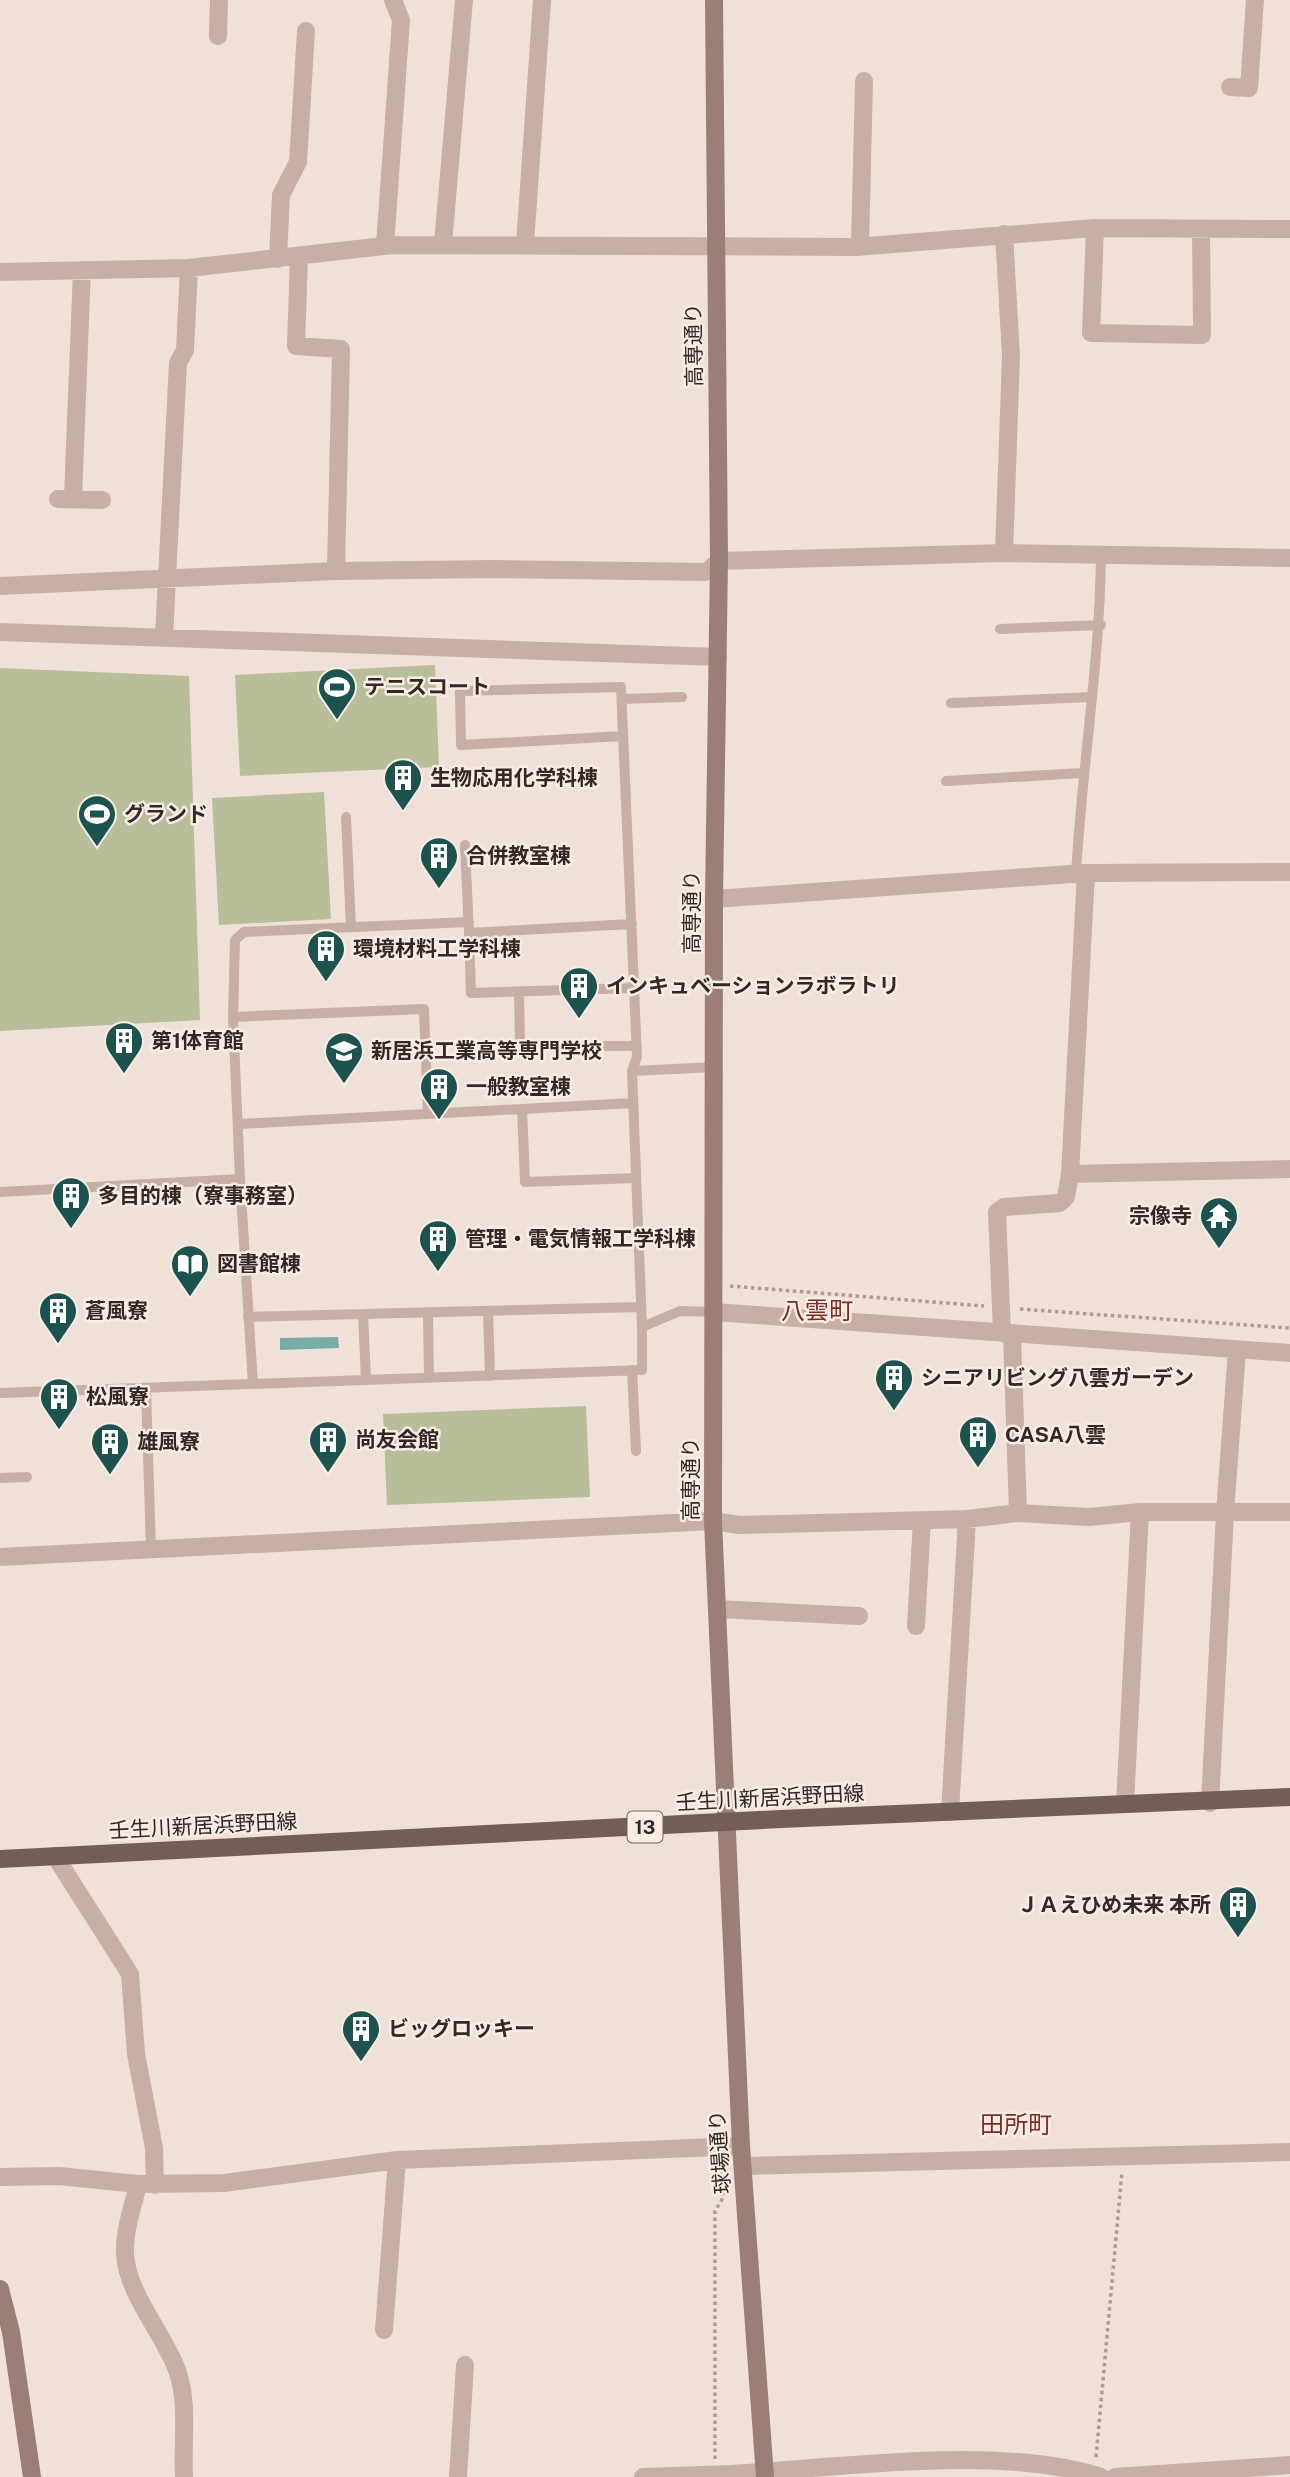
<svg xmlns="http://www.w3.org/2000/svg" width="1290" height="2477" font-family="'Public Sans','Noto Sans JP',sans-serif">
  <style>
    .green { fill: #b7be99 }
    .water { fill: #78aca6 }
    .lines { fill: none; stroke-linecap: round; stroke-linejoin: round }
    .path { stroke: #b3998f; stroke-width: 3.5; stroke-dasharray: 3.5 3.5; stroke-linecap: butt }
    .lane { stroke: #c7afa5; stroke-width: 10 }
    .street { stroke: #c7afa5; stroke-width: 18 }
    .secondary { stroke: #9a7e77; stroke-width: 18 }
    .primary { stroke: #755d57; stroke-width: 18 }
    .labels { text-anchor: middle; stroke-width: 5; stroke-linejoin: round; paint-order: stroke }
    .shield { fill: #f8ece4; stroke: #6e635f; stroke-width: 2 }
    .shield-label { font-size: 19px; font-weight: bold; fill: #332826 }
    .street-label { font-size: 21px; fill: #332826; stroke: #f8ece4 }
    .poi-label { font-size: 21px; font-weight: bold; fill: #332826; stroke: #f8ece4; text-anchor: start }
    .quarter-label { font-size: 24px; fill: #7f2a22; stroke: #f8ece4 }
  </style>
  <rect width="100%" height="100%" fill="#f0e1d8"/>
  <!-- green -->
  <path class="green" d="M435,665L439,767L240,776L235,675Z
    M0,668L189,676L200,1020L0,1031Z
    M324,792L331,919L219,925L212,798Z
    M586,1406L590,1497L387,1505L383,1414Z"/>
  <!-- water -->
  <path class="water" d="M338,1337L339,1348L280,1350V1338Z"/>
  <g class="lines">
    <!-- path -->
    <path class="path" d="M730,1286L984,1306
      M1020,1309L1290,1328
      M1096,2457L1122,2172
      M715,2459V2211L723,2198L722,2172"/>
    <!-- lane -->
    <path class="lane" d="M1000,629L1101,625
      M622,699L682,697
      M951,703L1092,697
      M623,736L461,745L460,691L621,687L637,1057L632,1071
      M946,781L1082,773
      M346,817L351,927
      M465,845L469,933L632,924
      M1076,874C1082,767 1100,661 1101,554
      M469,933L471,993L634,988
      M519,992L520,1044
      M568,1046H637
      M522,1109L525,1182L636,1178
      M428,1114L424,1009L233,1017L235,940L244,932L469,922
      M239,1124L633,1103
      M240,1179L253,1384
      M0,1192L240,1179L233,1017
      M488,1311L490,1376
      M714,1312L680,1311L642,1327L632,1071L715,1067
      M428,1313L429,1378
      M248,1317L363,1314
      M632,1370L636,1451
      M366,1380L363,1314L641,1307
      M146,1388L151,1549
      M0,1393L642,1370V1327
      M0,1478L27,1477"/>
    <!-- street -->
    <path class="street" d="M218,36L219,0
      M1230,87L1249,88L1255,0
      M1095,228L1091,333L1202,335L1201,230
      M443,244L464,0
      M525,244L542,0
      M385,246L401,20L393,0
      M860,246L864,81
      M299,256L296,346L341,349L336,571
      M278,259L281,195L298,162L306,31
      M0,272L189,268L393,245L856,247L1095,228L1290,229
      M73,498L82,270
      M58,499L102,500
      M1004,553L1011,356L1004,234
      M0,586L336,571L492,569L706,572L719,561L1004,553L1290,558
      M0,632L718,657
      M164,637L178,363L185,350L189,268
      M714,899L1086,873L1290,872
      M1070,1174L1290,1169
      M714,1312L1290,1353
      M1002,1333L997,1212L1004,1207L1060,1203L1066,1197L1070,1174L1086,873
      M1012,1334L1018,1513
      M0,1557L713,1521L739,1525L967,1519L1018,1513L1089,1517L1140,1512H1290
      M717,1609L859,1616
      M916,1626L922,1520
      M1210,1803L1225,1513L1237,1350
      M1125,1804L1140,1512
      M950,1812L967,1519
      M55,1856L130,1974L136,2054L154,2148L155,2185
      M743,2166L1290,2152
      M0,2177L59,2176L138,2184C133,2207 124,2230 125,2253C126,2292 164,2334 177,2370C189,2403 182,2443 184,2477
      M138,2184L224,2183L397,2160L741,2146
      M384,2330L397,2160
      M458,2477L465,2365
      M643,2477L731,2474
      M731,2477V2474C840,2468 998,2444 1101,2477
      M1115,2477L1290,2465"/>
    <!-- secondary -->
    <path class="secondary" d="M714,0L719,561L714,899L713,1521L741,2146L765,2477
      M0,2289L11,2332L32,2477"/>
    <!-- primary -->
    <path class="primary" d="M0,1859L781,1819L1290,1797"/>
  </g>
  <!-- icons -->
  <defs>
    <symbol id="stadium-pin" viewBox="-11 -11 22 30"><path d="M0 17L-7.5 6A9.5 9.5 0 1 1 7.5 6Z" fill="#1d534e" stroke="#f8ece4"/><path d="M0-5a6.5 5 0 1 0 0 10a6.5 5 0 1 0 0-10ZM-3.5-1.8h7v3.6h-7Z" fill="#fff"/></symbol>
    <symbol id="building-pin" viewBox="-11 -11 22 30"><path d="M0 17L-7.5 6A9.5 9.5 0 1 1 7.5 6Z" fill="#1d534e" stroke="#f8ece4"/><path d="M-4-6H4V6H1V3H-1V6H-4ZM-2.5-4.3h1.7v1.8h-1.7ZM.8-4.3h1.7v1.8H.8ZM-2.5-1h1.7V.8h-1.7ZM.8-1h1.7V.8H.8Z" fill="#fff"/></symbol>
    <symbol id="university-pin" viewBox="-11 -11 22 30"><path d="M0 17L-7.5 6A9.5 9.5 0 1 1 7.5 6Z" fill="#1d534e" stroke="#f8ece4"/><path d="M0-5L7-2L0 1L-7-2ZM-4 1L0 2.5L4 1V4Q0 6-4 4Z" fill="#fff"/></symbol>
    <symbol id="temple-pin" viewBox="-11 -11 22 30"><path d="M0 17L-7.5 6A9.5 9.5 0 1 1 7.5 6Z" fill="#1d534e" stroke="#f8ece4"/><path d="M0-6L5-2H3V0L6.5 2.5H4V6H1.5V3h-3V6H-4V2.5H-6.5L-3 0V-2H-5Z" fill="#fff"/></symbol>
    <symbol id="library-pin" viewBox="-11 -11 22 30"><path d="M0 17L-7.5 6A9.5 9.5 0 1 1 7.5 6Z" fill="#1d534e" stroke="#f8ece4"/><path d="M-6-4Q-3-5.5-.7-3.5V5Q-3 3-6 4ZM6-4Q3-5.5 .7-3.5V5Q3 3 6 4Z" fill="#fff"/></symbol>
  </defs>
  <g fill-rule="evenodd">
    <use href="#stadium-pin" x="315" y="665" width="44" height="60"/>
    <use href="#building-pin" x="381" y="756" width="44" height="60"/>
    <use href="#stadium-pin" x="75" y="792" width="44" height="60"/>
    <use href="#building-pin" x="417" y="834" width="44" height="60"/>
    <use href="#building-pin" x="304" y="927" width="44" height="60"/>
    <use href="#building-pin" x="557" y="964" width="44" height="60"/>
    <use href="#building-pin" x="102" y="1019" width="44" height="60"/>
    <use href="#university-pin" x="322" y="1029" width="44" height="60"/>
    <use href="#building-pin" x="417" y="1065" width="44" height="60"/>
    <use href="#building-pin" x="49" y="1174" width="44" height="60"/>
    <use href="#temple-pin" x="1197" y="1194" width="44" height="60"/>
    <use href="#building-pin" x="416" y="1217" width="44" height="60"/>
    <use href="#library-pin" x="168" y="1242" width="44" height="60"/>
    <use href="#building-pin" x="36" y="1289" width="44" height="60"/>
    <use href="#building-pin" x="872" y="1356" width="44" height="60"/>
    <use href="#building-pin" x="37" y="1375" width="44" height="60"/>
    <use href="#building-pin" x="956" y="1413" width="44" height="60"/>
    <use href="#building-pin" x="306" y="1418" width="44" height="60"/>
    <use href="#building-pin" x="88" y="1420" width="44" height="60"/>
    <use href="#building-pin" x="1216" y="1883" width="44" height="60"/>
    <use href="#building-pin" x="339" y="2007" width="44" height="60"/>
  </g>
  <g class="labels">
    <!-- shield labels -->
    <rect class="shield" x="627.5" y="1811.5" width="35" height="31" rx="5"/>
    <g class="shield-label">
      <text x="645" y="1834">13</text>
    </g>
    <!-- street labels -->
    <g class="street-label">
      <text transform="translate(694 345) rotate(-91)" y="7">高専通り</text>
      <text transform="translate(692 912) rotate(-90)" y="7">高専通り</text>
      <text transform="translate(691 1479) rotate(-90)" y="7">高専通り</text>
      <text transform="translate(770 1798) rotate(-3)" y="7">壬生川新居浜野田線</text>
      <text transform="translate(203 1826) rotate(-3)" y="7">壬生川新居浜野田線</text>
      <text transform="translate(720 2152) rotate(-94)" y="7">球場通り</text>
    </g>
    <!-- poi labels -->
    <g class="poi-label">
      <text x="364" y="694">テニスコート</text>
      <text x="430" y="785">生物応用化学科棟</text>
      <text x="124" y="821">グランド</text>
      <text x="466" y="863">合併教室棟</text>
      <text x="353" y="956">環境材料工学科棟</text>
      <text x="606" y="993">インキュベーションラボラトリ</text>
      <text x="151" y="1048">第1体育館</text>
      <text x="371" y="1058">新居浜工業高等専門学校</text>
      <text x="466" y="1094">一般教室棟</text>
      <text x="98" y="1203">多目的棟（寮事務室）</text>
      <text x="1192" y="1223" text-anchor="end">宗像寺</text>
      <text x="465" y="1246">管理・電気情報工学科棟</text>
      <text x="217" y="1271">図書館棟</text>
      <text x="85" y="1318">蒼風寮</text>
      <text x="921" y="1385">シニアリビング八雲ガーデン</text>
      <text x="86" y="1404">松風寮</text>
      <text x="1005" y="1442">CASA八雲</text>
      <text x="355" y="1447">尚友会館</text>
      <text x="137" y="1449">雄風寮</text>
      <text x="1211" y="1912" text-anchor="end">ＪＡえひめ未来 本所</text>
      <text x="388" y="2036">ビッグロッキー</text>
    </g>
    <!-- quarter labels -->
    <g class="quarter-label">
      <text x="817" y="1319">八雲町</text>
      <text x="1016" y="2133">田所町</text>
    </g>
  </g>
</svg>
